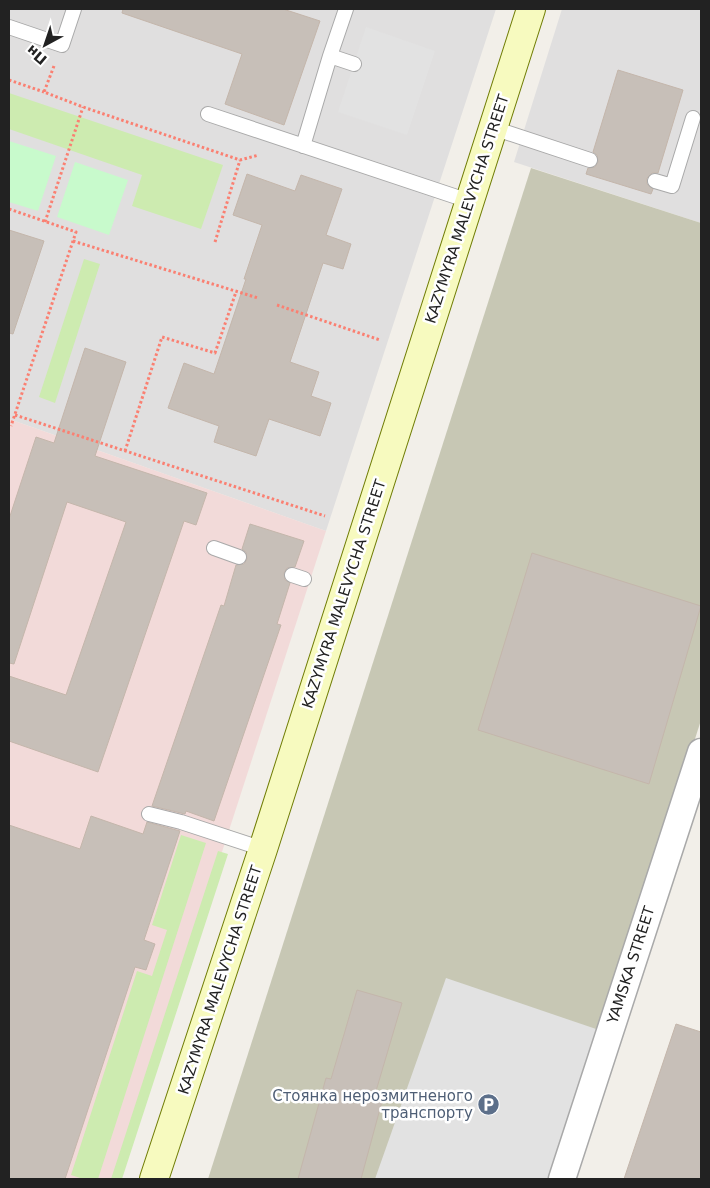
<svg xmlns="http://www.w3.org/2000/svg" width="710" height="1188" font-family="'DejaVu Sans',sans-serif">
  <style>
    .residential { fill: #e0dfdf }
    .commercial { fill: #f2dad9 }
    .construction { fill: #c7c7b4 }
    .grass { fill: #cdebb0 }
    .park { fill: #c8facc }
    .parking { fill: #e2e2e2 }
    .building { fill: #c7bfb8; stroke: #c4b6ab }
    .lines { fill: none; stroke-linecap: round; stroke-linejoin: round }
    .service-casing { stroke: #a9a9a9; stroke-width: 16 }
    .minor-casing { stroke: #a9a9a9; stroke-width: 29 }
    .secondary-casing { stroke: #707d05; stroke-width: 30 }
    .path { stroke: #fa8072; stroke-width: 3; stroke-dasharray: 2.5 2.5; stroke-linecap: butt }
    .service { stroke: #fff; stroke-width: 14 }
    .minor { stroke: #fff; stroke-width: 26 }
    .secondary { stroke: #f7fabf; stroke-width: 28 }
    .labels { text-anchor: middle; stroke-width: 5; stroke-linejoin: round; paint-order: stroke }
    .street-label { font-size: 15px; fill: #222; stroke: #fff }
    .service-label { font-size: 15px; fill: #4e5e75; stroke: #fff; text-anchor: end }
  </style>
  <rect width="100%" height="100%" fill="#f2efe9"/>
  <!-- residential -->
  <path class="residential" d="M9,9H496L326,531L9,419Z
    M562,9H701V223L514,162Z"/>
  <!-- commercial -->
  <path class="commercial" d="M9,419L326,531L116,1179H9Z"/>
  <!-- construction -->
  <path class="construction" d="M531,168L701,223V720L556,1179H208Z"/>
  <!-- grass -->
  <path class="grass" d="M9,93L223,165L201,229L132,206L142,175L9,129Z
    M84,259L100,264L55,403L39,397Z
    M181,835L206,843L98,1179H83L71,1175L137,971L152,976L167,930L152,925Z
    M218,851L228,854L122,1179H111Z"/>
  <!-- park -->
  <path class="park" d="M9,141L56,156L38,211L9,202Z
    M75,162L128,180L109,235L57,217Z"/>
  <!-- parking -->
  <path class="parking" d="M366,27L435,51L407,135L338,112Z
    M446,978L602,1031L551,1179H375Z"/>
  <!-- building -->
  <path class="building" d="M123,9H283L320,21L284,125L225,104L242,54L122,13Z
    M618,70L683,90L658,173H652L647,178V184L653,189L651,194L586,174L588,168L595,167L598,162L597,155L593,152Z
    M247,174L295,191L301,175L342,189L326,235L351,244L343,269L323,263L290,362L319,372L311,396L331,403L320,436L269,419L256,456L214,442L219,426L168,408L184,363L214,374L246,279H244L262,225L233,215Z
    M9,230L44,241L13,334L9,333Z
    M85,348L126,362L95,456L207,493L196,525L184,521L98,772L9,741V676L66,695L126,522L67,502L14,664L9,663V519L36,437L54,443Z
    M250,524L304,541L295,567L287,568L284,573L285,580L290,583L277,624L281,625L214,821L186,811L185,814L152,806L221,605L224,606L236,565L244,564L247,559L246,552L242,549Z
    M532,553L701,606L649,784L478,730Z
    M91,816L143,834L147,822L180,831L144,940L155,944L146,970L135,967L65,1179H9V825L80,849Z
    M357,990L402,1003L376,1091L384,1094L361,1179H298L326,1078L331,1079Z
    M676,1024L701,1032V1179H624Z"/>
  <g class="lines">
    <defs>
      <path id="service" d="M9,27L62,45L74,9
        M330,56L354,64
        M208,114L469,201
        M493,128L590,160
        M303,146L330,56L346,9
        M655,181L672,186L693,118
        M214,548L239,557
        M292,575L304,579
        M149,814L181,822L263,849"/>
      <path id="minor" d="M562,1179L701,752"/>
      <path id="secondary" d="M154,1179L263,849L531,9"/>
    </defs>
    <!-- service casing -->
    <use href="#service" class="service-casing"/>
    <!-- minor casing -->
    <use href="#minor" class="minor-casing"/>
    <!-- secondary casing -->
    <use href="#secondary" class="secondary-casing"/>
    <!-- path -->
    <path class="path" d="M54,66L44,92L83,107L240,160L259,155
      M9,80L44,92
      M9,209L76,232L11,426
      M45,222L83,107
      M73,241L258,298
      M215,242L240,160
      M277,305L380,340
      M15,415L325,516
      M125,451L162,337L215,353L236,292"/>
    <!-- service -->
    <use href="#service" class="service"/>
    <!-- minor -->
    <use href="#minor" class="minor"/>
    <!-- secondary -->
    <use href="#secondary" class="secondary"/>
  </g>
  <!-- icons -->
  <defs>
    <symbol id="parking-disc" viewBox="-11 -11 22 22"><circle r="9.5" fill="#5c6f8a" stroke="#fff"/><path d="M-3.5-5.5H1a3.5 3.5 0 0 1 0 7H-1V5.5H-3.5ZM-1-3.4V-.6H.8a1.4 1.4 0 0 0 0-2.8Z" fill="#fff"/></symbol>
  </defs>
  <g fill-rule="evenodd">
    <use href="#parking-disc" x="476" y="1092" width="25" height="25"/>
  </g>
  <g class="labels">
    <!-- street labels -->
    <g class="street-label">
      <text transform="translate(467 209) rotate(-72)" y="5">KAZYMYRA MALEVYCHA STREET</text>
      <text transform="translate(344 594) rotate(-72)" y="5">KAZYMYRA MALEVYCHA STREET</text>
      <text transform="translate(631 965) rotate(-72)" y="5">YAMSKA STREET</text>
      <text transform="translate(220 980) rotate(-72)" y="5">KAZYMYRA MALEVYCHA STREET</text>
    </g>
    <!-- service labels -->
    <g class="service-label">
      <text x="473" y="1101">Стоянка нерозмитненого<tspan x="473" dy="17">транспорту</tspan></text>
    </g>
  </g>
  <!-- border -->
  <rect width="710" height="1188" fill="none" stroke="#222222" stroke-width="20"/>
  <!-- north arrow -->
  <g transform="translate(45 45) rotate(220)" stroke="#ffffff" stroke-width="4" paint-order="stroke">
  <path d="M0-4L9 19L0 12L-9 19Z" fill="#222222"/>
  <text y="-8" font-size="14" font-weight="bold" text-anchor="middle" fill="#222222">Пн</text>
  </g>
</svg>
